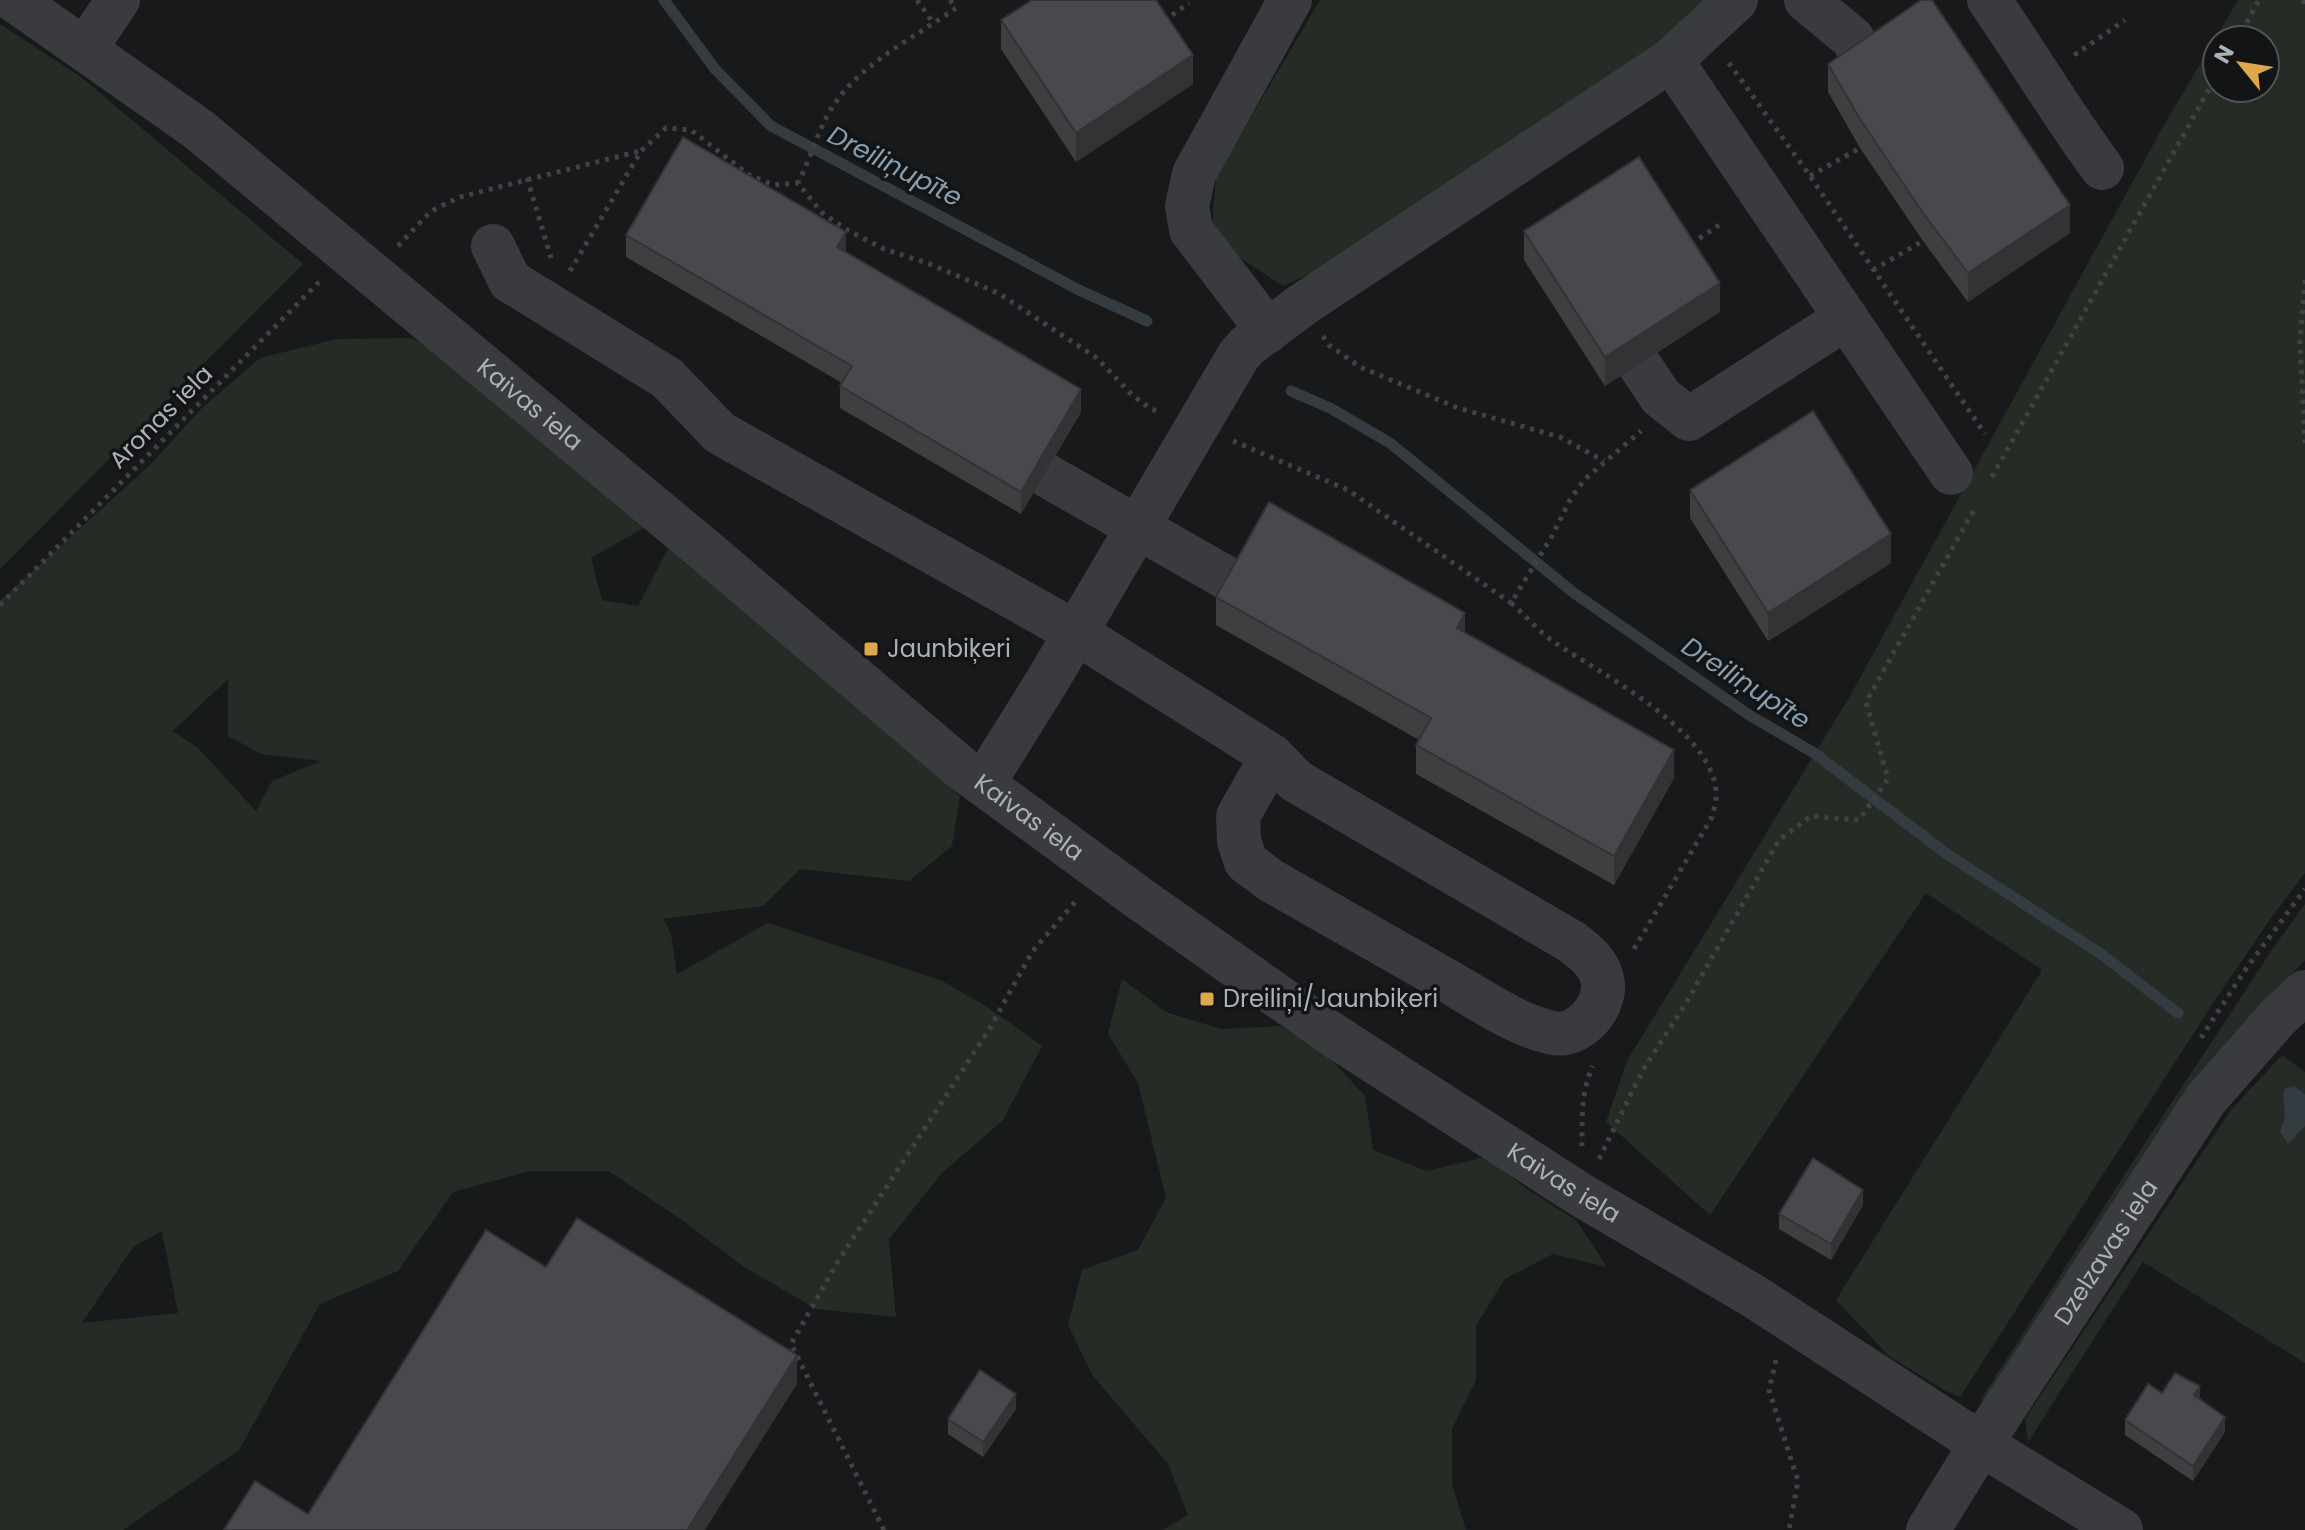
<svg xmlns="http://www.w3.org/2000/svg" width="2305" height="1530" font-family="Poppins,sans-serif">
  <style>
    .green { fill: #252c26; fill-rule: evenodd }
    .water { fill: #343c42 }
    .lines { fill: none; stroke-linecap: round; stroke-linejoin: round }
    .stream { stroke: #343c42; stroke-width: 11 }
    .path { stroke: #404246; stroke-width: 5; stroke-dasharray: 4 6; stroke-linecap: butt }
    .minor { stroke: #3a3b3f; stroke-width: 44 }
    .wall { fill: #3e3f41 }
    .shaded-wall { fill: #323335 }
    .building { fill: #48494c; stroke: #323335; stroke-width: 2 }
    .poi-dot { fill: #dea74d; stroke: #131415; stroke-width: 3 }
    .labels { text-anchor: middle; stroke-width: 7; stroke-linejoin: round; paint-order: stroke }
    .street-label { font-size: 24px; fill: #acb1b8; stroke: #131415 }
    .poi-label { font-size: 24px; fill: #acb1b8; stroke: #131415; text-anchor: start }
    .water-label { font-size: 26px; font-style: italic; fill: #889eaf; stroke: #131415 }
  </style>
  <rect width="100%" height="100%" fill="#18191a"/>
  <!-- green -->
  <path class="green" d="M1320,0H1713L1684,27L1339,260L1283,286L1239,257L1212,227L1216,177Z
    M2238,0H2305V873L2271,918L2215,1000L1960,1397L1946,1391L1889,1356L1836,1300L2042,970L1926,893L1710,1215L1606,1122L1627,1061L1850,696L2164,125ZM2217,40H2265V88H2217Z
    M0,24L81,77L303,264L0,569Z
    M411,338L484,372L644,528L591,558L602,600L638,606L670,545L780,635L960,796L952,846L909,881L800,869L763,906L663,919L671,934L677,974L768,923L942,981L986,1006L1042,1046L1003,1120L942,1173L889,1239L896,1317L816,1309L744,1267L682,1220L609,1171H530L453,1192L398,1271L320,1304L239,1450L123,1530H0V601L150,465L201,409L260,358L337,339ZM228,679V736L261,754L321,761L272,781L256,811L198,748L173,731ZM162,1231L178,1313L82,1323L133,1247Z
    M2305,904V960L2208,1065L1985,1399L1979,1402L2143,1146L2276,944Z
    M1122,979L1166,1012L1221,1029L1280,1026L1328,1056L1365,1096L1373,1150L1427,1171L1485,1157L1528,1190L1576,1220L1607,1267L1553,1254L1505,1279L1476,1325V1380L1452,1429V1484L1466,1530H1163L1188,1515L1168,1464L1093,1376L1068,1325L1082,1270L1138,1250L1166,1198L1138,1083L1108,1034Z
    M2282,1055L2305,1072V1363L2143,1262L2028,1442L2025,1419L2231,1110Z"/>
  <!-- water -->
  <path class="water" d="M2294,1086L2305,1094V1126L2288,1144L2280,1131C2290,1110 2281,1108 2284,1089Z"/>
  <g class="lines">
    <!-- stream -->
    <path class="stream" d="M664,0L715,69L771,126L1079,290L1147,321
      M1291,391L1330,408L1390,443L1574,593L1749,715L1814,753L1947,854L2101,954L2178,1013"/>
    <!-- path -->
    <path class="path" d="M917,0L934,24
      M950,0L956,8C917,36 867,60 838,99C819,124 812,156 798,183L821,212L847,230L884,249L927,263L998,293L1097,358L1132,395L1151,409L1161,412
      M2304,0L2305,10
      M1164,21L1189,3
      M2237,40L2259,0
      M2075,52L2076,54L2125,20
      M1729,63L1810,176L1985,434
      M1810,176L1860,148
      M527,178L551,258
      M1691,244L1719,225
      M398,246L431,211L460,197L640,151
      M1873,270L1923,241
      M570,271L641,151L666,128L691,130L749,175L774,185L798,183
      M2305,280L2300,341L2305,443
      M1323,336L1329,345L1360,367L1458,408L1560,437L1604,461
      M1233,441L1348,490L1511,603
      M1992,477L2217,75
      M0,605L320,281
      M1634,949L1712,817C1713,811 1716,805 1716,799C1721,735 1603,675 1557,644C1540,633 1526,616 1511,603L1552,536L1571,498L1585,479L1641,431
      M2201,1038L2243,973L2305,889
      M1582,1146C1582,1121 1581,1089 1593,1066
      M1599,1159L1643,1070L1686,1003L1779,840L1811,816L1859,820L1888,779L1866,702L1976,506
      M1776,1360L1769,1390L1798,1481L1789,1530
      M884,1530L791,1344L837,1263L990,1028L1032,952L1075,902"/>
    <!-- minor -->
    <g class="minor">
      <path id="s1" d="M14,0L198,129L706,551L961,768L1143,901L1333,1035L1581,1195L1755,1297L1981,1444L2121,1530"/>
      <path d="M1806,0L1852,38L1868,65"/>
      <path d="M1989,0C2028,56 2062,114 2102,168"/>
      <path d="M85,49L118,0"/>
      <path d="M1671,60L1951,473"/>
      <path d="M493,246L510,281L667,378L720,433L1075,632L1272,756L1238,816L1239,841L1246,862L1270,880C1328,913 1386,946 1444,979C1478,998 1515,1025 1553,1033C1578,1038 1605,1009 1603,984C1601,964 1587,954 1572,942L1296,781L1272,756"/>
      <path d="M1268,331L1191,230L1187,206L1194,174L1290,0"/>
      <path d="M1639,364L1661,397L1689,419L1846,318"/>
      <path d="M1044,474L1239,585"/>
      <path d="M983,784L1049,678L1239,355L1247,346L1302,305L1671,60L1736,0"/>
      <path id="s2" d="M1928,1530L1981,1444L2206,1099L2278,1017L2305,992"/>
    </g>
  </g>
  <!-- wall -->
  <path class="wall" d="M1001,20L1193,84L1076,162L1001,49Z
    M1828,64L2070,233L1968,302L1923,241L1860,148L1828,92Z
    M1524,231L1720,312L1605,386L1524,260Z
    M626,235L846,253L1081,412L1021,514L840,408V386L842,383L626,257Z
    M1690,490L1891,563L1768,641L1690,518Z
    M1216,597L1465,632L1674,778L1614,885L1416,774V745L1419,740L1216,625Z
    M1863,1205L1831,1260L1779,1229V1214Z
    M2162,1393L2200,1399L2225,1432L2193,1481L2125,1435V1420Z
    M1016,1409L983,1457L948,1434V1419Z"/>
  <!-- shaded-wall -->
  <path class="shaded-wall" d="M1193,55V84L1076,162V133Z
    M2070,205V233L1968,302V273Z
    M846,232V254L837,247Z
    M1720,283V312L1605,386V357Z
    M1081,389V412L1021,514V492Z
    M1891,534V563L1768,641V613Z
    M1465,613V641L1457,628Z
    M1674,750V778L1614,885V856Z
    M1863,1190V1205L1831,1260V1244Z
    M797,1355V1384L705,1530H687Z
    M2200,1386V1401L2194,1395Z
    M1016,1394V1409L983,1457V1442Z
    M2225,1417V1432L2193,1481V1466Z"/>
  <!-- building -->
  <path class="building" d="M1032,0H1156L1193,55L1076,133L1001,20Z
    M1921,0H1932L2070,205L1968,273L1923,213L1860,119L1828,64Z
    M683,137L846,232L837,247L1081,389L1021,492L840,386L852,366L626,235Z
    M1639,157L1720,283L1605,357L1524,231Z
    M1813,411L1891,534L1768,613L1690,490Z
    M1269,502L1465,613L1457,628L1674,750L1614,856L1416,745L1431,718L1216,597Z
    M1813,1158L1863,1190L1831,1244L1779,1214Z
    M577,1218L797,1355L687,1530H224L255,1481L308,1514L486,1230L546,1267Z
    M980,1370L1016,1394L983,1442L948,1419Z
    M2175,1373L2200,1386L2194,1395L2225,1417L2193,1466L2125,1420L2148,1384L2162,1393Z"/>
  <!-- markers -->
  <g class="poi-dot">
    <rect x="863" y="641" width="16" height="16" rx="4"/>
    <rect x="1199" y="991" width="16" height="16" rx="4"/>
  </g>
  <g class="labels">
    <!-- street labels -->
    <g class="street-label">
      <text dy="8" stroke="none"><textPath href="#s1" startOffset="656">Kaivas iela</textPath></text>
      <text transform="translate(161 417) rotate(-45)" y="8">Aronas iela</text>
      <text dy="8" stroke="none"><textPath href="#s1" startOffset="1304">Kaivas iela</textPath></text>
      <text dy="8" stroke="none"><textPath href="#s1" startOffset="1952">Kaivas iela</textPath></text>
      <text dy="8" stroke="none"><textPath href="#s2" startOffset="330">Dzelzavas iela</textPath></text>
    </g>
    <!-- poi labels -->
    <g class="poi-label">
      <text x="887" y="657">Jaunbiķeri</text>
      <text x="1223" y="1007">Dreiliņi/Jaunbiķeri</text>
    </g>
    <!-- water labels -->
    <g class="water-label">
      <text transform="translate(895 166) rotate(27)" y="9">Dreiliņupīte</text>
      <text transform="translate(1746 683) rotate(33)" y="9">Dreiliņupīte</text>
    </g>
  </g>
  <!-- north arrow -->
  <g transform="translate(2241 64) rotate(300)"><circle r="38" fill="#131415" stroke="#505356" stroke-width="2"/>
  <path d="M0-6L14 30L0 20L-14 30Z" fill="#dea74d"/>
  <text y="-12" font-size="22" font-weight="bold" text-anchor="middle" fill="#acb1b8">N</text>
  </g>
</svg>
